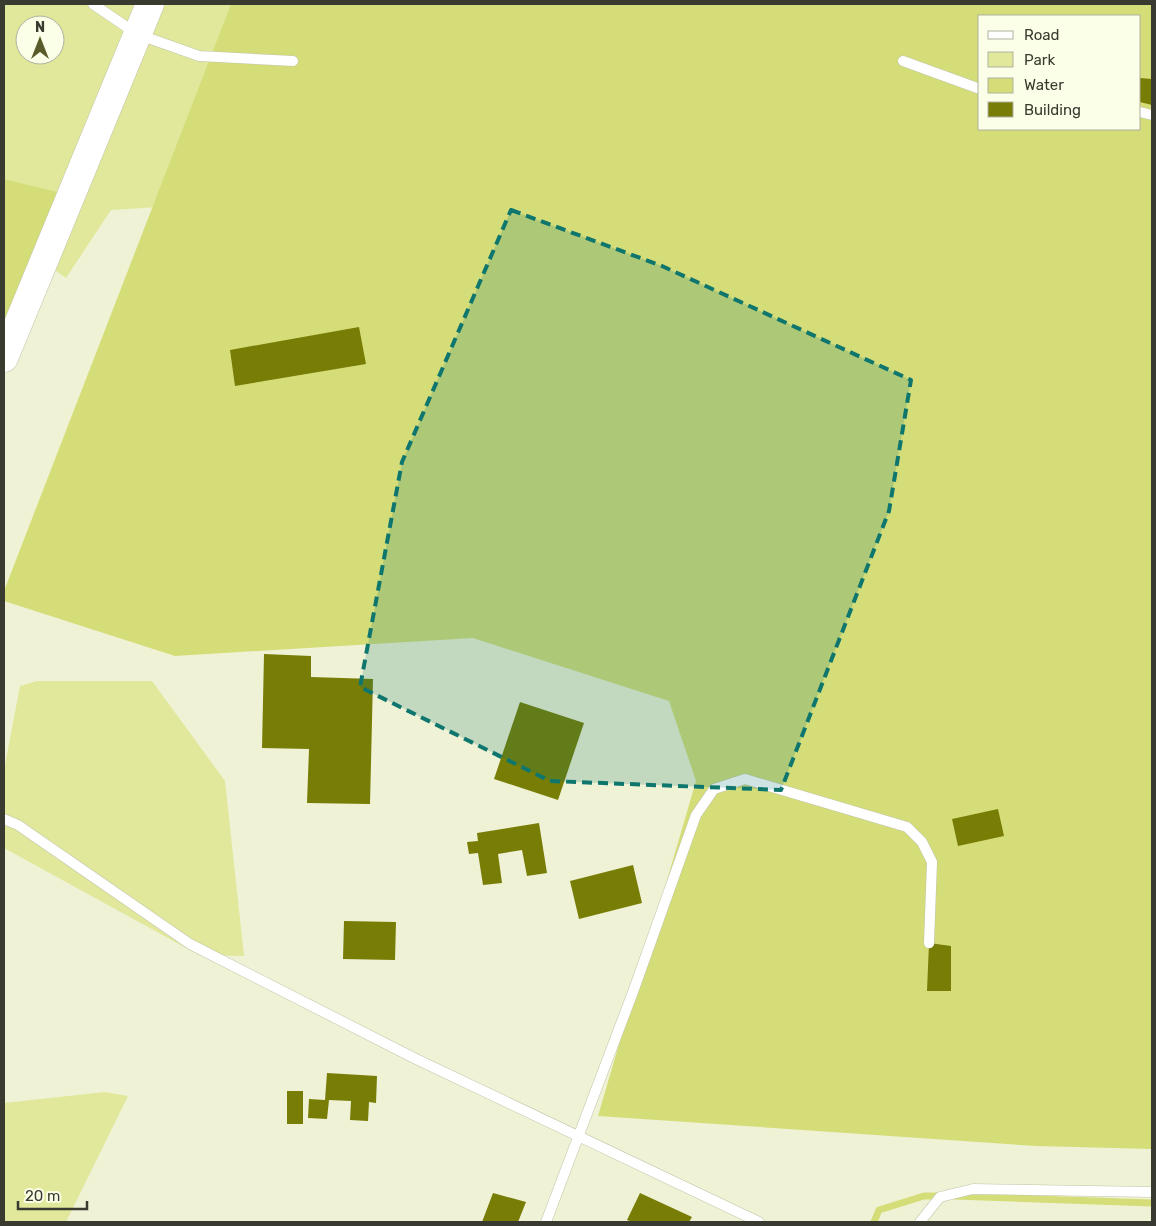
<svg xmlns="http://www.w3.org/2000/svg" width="1156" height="1226" font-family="Rubik,sans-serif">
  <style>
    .green { fill: #e1e89b; fill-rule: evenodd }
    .water { fill: #d5dd79; fill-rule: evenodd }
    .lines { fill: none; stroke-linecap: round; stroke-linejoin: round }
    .stream { stroke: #d5dd79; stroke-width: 7 }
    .building { fill: #787d06 }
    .lane-casing { stroke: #c1c4a7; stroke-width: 11 }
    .secondary-casing { stroke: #c1c4a7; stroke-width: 29 }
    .lane { stroke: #fff; stroke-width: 10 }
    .secondary { stroke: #fff; stroke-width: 28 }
    .marked { fill: #0f766e; fill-opacity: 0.2; stroke: #0f766e; stroke-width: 4; stroke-dasharray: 10 6; stroke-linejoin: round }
  </style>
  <rect width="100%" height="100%" fill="#eff2d5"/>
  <!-- green -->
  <path class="green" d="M4,4H405L384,193L111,210L66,278L17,243L4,235ZM25,25H55V55H25Z
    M37,681H152L225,781L244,956L199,955L4,848V770L20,686Z
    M105,1092L128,1096L66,1222H4V1103Z"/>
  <!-- water -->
  <path class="water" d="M231,4H1152V1149L1036,1146L598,1116L696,781L669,701L473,638L175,656L4,601V591ZM980,16H1140V129H980Z
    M4,179L69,195L4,349Z"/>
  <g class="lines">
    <!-- stream -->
    <path class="stream" d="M955,1196L1152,1203
      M874,1222L879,1210L924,1196H942"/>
  </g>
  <!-- building -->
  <path class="building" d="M1140,78L1152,79V105L1140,102Z
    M359,327L366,364L235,386L230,350Z
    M264,654L311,656V677L373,679L370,804L307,803L309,749L262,748Z
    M520,702L584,723L558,800L494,779Z
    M998,809L1004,836L958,846L952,819Z
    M539,823L547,873L527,876L522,850L498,854L502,883L483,885L478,853L469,854L467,842L478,841L477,833Z
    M633,865L642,903L579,919L570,881Z
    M344,921L396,922L395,960L343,959Z
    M929,943L951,946V991H927Z
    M327,1073L377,1076L376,1103L369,1102L368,1121L350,1120L351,1101L329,1100L327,1119L308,1118L309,1099L325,1100Z
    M287,1091H303V1124H287Z
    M493,1193L526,1202L518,1222H482Z
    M640,1193L692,1217L689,1222H632L627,1220Z"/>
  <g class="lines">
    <defs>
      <path id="lane" d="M93,4L137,34L199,56L293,61
        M903,61L980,89
        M1140,112L1152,115
        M4,819L18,825L190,944L414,1058L759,1222
        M546,1222L633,992L696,815L714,789L745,779L907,827L922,842L932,862L929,943
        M920,1222L940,1197L973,1189L1152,1192"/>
      <path id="secondary" d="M4,358L150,4"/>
    </defs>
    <!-- lane casing -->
    <use href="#lane" class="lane-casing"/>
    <!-- secondary casing -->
    <use href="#secondary" class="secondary-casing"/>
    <!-- lane -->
    <use href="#lane" class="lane"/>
    <!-- secondary -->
    <use href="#secondary" class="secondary"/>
  </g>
  <!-- marked area -->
  <path class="marked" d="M511,210L662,266L911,380L889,511L781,790L550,781L360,687L402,462Z"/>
  <!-- border -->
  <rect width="1156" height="1226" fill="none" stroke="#3a3b30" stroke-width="10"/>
  <!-- legend -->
  <rect x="978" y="15" width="162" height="115" fill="#fcffe7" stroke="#aeb19e"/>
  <rect x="988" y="31" width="25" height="8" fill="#ffffff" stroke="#aeb19e"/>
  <text x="1024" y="40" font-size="15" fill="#3a3b30">Road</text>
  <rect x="988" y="52" width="25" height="15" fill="#e1e89b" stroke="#aeb19e"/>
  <text x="1024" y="65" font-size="15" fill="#3a3b30">Park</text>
  <rect x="988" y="78" width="25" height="15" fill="#d5dd79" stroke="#aeb19e"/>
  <text x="1024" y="90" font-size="15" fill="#3a3b30">Water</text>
  <rect x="988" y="102" width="25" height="15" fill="#787d06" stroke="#aeb19e"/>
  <text x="1024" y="115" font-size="15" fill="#3a3b30">Building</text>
  <!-- north arrow -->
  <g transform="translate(40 40)"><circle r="24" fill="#fcffe7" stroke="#aeb19e"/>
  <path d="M0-4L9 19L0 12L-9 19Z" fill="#595c2a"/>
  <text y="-8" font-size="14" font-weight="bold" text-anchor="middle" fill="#3a3b30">N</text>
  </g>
  <!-- scale -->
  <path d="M18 1201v8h69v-8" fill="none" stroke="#3a3b30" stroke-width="2.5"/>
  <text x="25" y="1201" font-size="15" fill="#3a3b30" stroke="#fcffe7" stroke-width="4" paint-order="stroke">20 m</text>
</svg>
